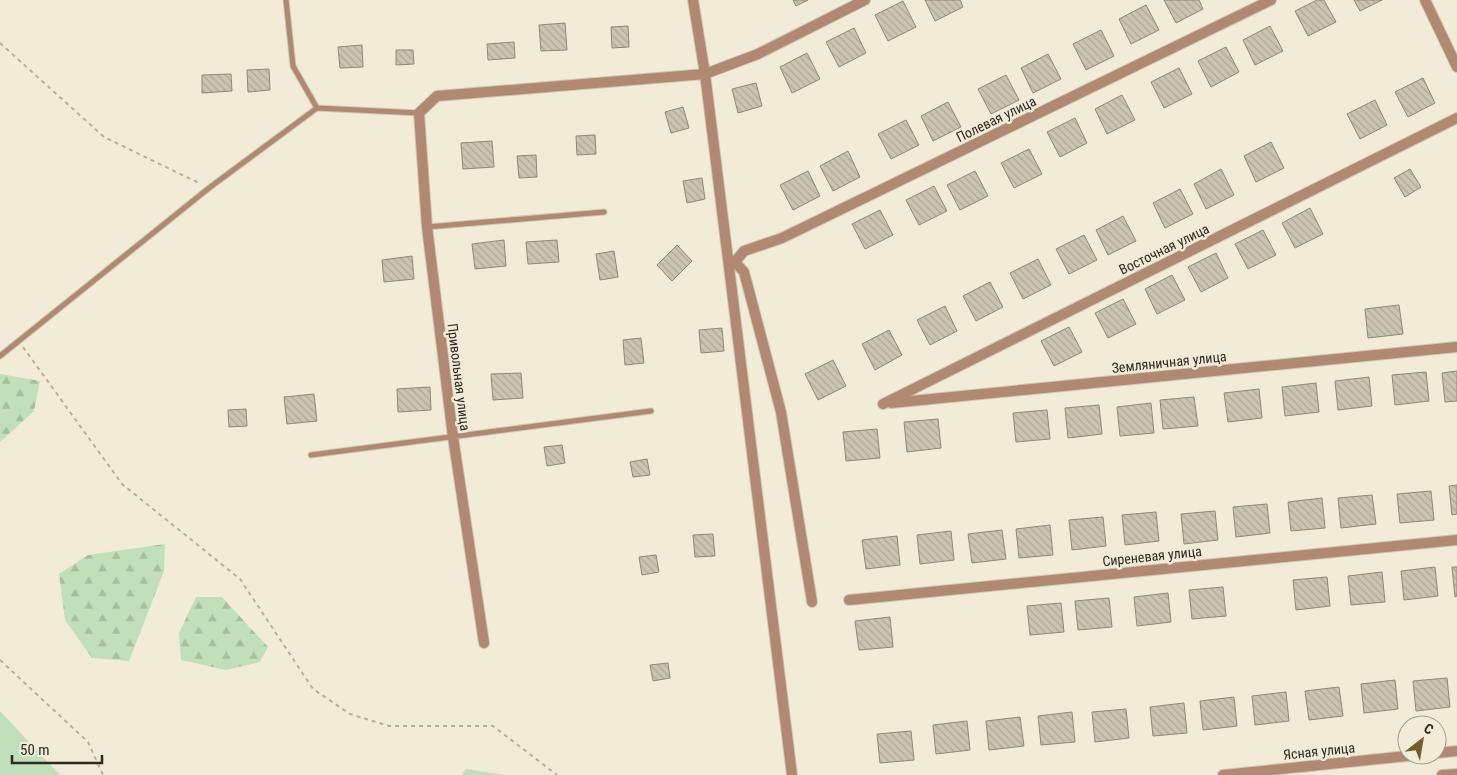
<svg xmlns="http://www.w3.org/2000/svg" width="1457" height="775" font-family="'Roboto Condensed',sans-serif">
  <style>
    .forest { fill: url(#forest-firs) }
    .garden { fill: #c1dfba }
    .building { fill: url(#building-back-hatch); stroke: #8f8877 }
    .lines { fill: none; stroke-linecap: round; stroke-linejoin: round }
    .lane-casing { stroke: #cec8b7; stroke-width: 7 }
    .street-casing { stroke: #cec8b7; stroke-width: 12 }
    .path { stroke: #b5b0a1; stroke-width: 2; stroke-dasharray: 4 4; stroke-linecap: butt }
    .lane { stroke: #b18872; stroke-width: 5 }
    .street { stroke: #b18872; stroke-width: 10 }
    .labels { text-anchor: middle; stroke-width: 5; stroke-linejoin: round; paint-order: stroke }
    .street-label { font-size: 14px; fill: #2c2923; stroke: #f2ebd8 }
  </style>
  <defs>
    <pattern id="forest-firs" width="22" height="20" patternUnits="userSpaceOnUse" patternTransform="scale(1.25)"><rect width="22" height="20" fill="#c1dfba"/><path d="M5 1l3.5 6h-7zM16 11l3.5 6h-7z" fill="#a6bfa0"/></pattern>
    <pattern id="building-back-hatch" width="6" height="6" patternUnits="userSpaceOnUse" patternTransform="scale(1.25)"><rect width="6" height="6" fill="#ccc4b2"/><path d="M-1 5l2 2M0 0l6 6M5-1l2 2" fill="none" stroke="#afa899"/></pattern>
  </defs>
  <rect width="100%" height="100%" fill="#f2ebd8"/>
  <!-- forest -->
  <path class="forest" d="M0,374L40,381L34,411L0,442Z
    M165,544L164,571L129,661L92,658L65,620L59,574L88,555Z
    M196,597H222L268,647L260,662L226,670L181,660L179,633Z
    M466,769L505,775H462Z"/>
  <!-- garden -->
  <path class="garden" d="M0,711L60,775H0Z"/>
  <!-- building -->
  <path class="building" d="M793,0H808L796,6Z
    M925,0H960L963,7L935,21Z
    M1164,0H1199L1203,9L1176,23Z
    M1317,0H1324L1336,22L1308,36L1295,11Z
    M1354,0H1382L1360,11Z
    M903,1L916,27L888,41L875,15Z
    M1146,5L1159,30L1131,44L1119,19Z
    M565,23L567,50L541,51L539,25Z
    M628,26L629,47L612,48L611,27Z
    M1270,26L1283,51L1255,65L1243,40Z
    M854,28L866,53L839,67L826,42Z
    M1101,30L1114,56L1086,70L1073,44Z
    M514,42L515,58L488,60L487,44Z
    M362,45L363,67L340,68L338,47Z
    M1226,47L1239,72L1211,87L1198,61Z
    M396,50H413L414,64L396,65Z
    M807,53L820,79L792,93L780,67Z
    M1048,54L1061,79L1033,93L1021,68Z
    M1179,68L1192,94L1164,108L1151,82Z
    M269,69L270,90L248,92L247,70Z
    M231,74L232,91L202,93V75Z
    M1006,75L1019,100L991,114L978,89Z
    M1423,78L1435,103L1408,117L1395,92Z
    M756,83L762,106L738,113L732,89Z
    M1122,95L1135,120L1107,134L1095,109Z
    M1375,100L1387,125L1360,139L1347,114Z
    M948,102L961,127L933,141L921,116Z
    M683,107L689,128L671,133L665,112Z
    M1075,118L1087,143L1060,157L1047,132Z
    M906,120L919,145L891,159L878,134Z
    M595,135L596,154L577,155L576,136Z
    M492,141L494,167L463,169L461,143Z
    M1271,142L1284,168L1256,182L1244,156Z
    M1029,149L1042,174L1014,188L1001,163Z
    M848,151L860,177L833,191L820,166Z
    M536,155L537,177L519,178L517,156Z
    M1221,169L1234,195L1206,209L1194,184Z
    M1410,169L1421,187L1405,197L1394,178Z
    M808,171L820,196L793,210L780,185Z
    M975,171L988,196L960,210L947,185Z
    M702,178L705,199L687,203L683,181Z
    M934,186L947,211L919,225L906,200Z
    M1180,189L1193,214L1165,228L1153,203Z
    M1310,208L1323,234L1295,248L1282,223Z
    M880,210L893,235L865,249L852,224Z
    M1123,216L1136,241L1108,255L1096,230Z
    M1263,230L1276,255L1248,269L1235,244Z
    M1084,235L1097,260L1069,274L1056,249Z
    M504,240L506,266L475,269L472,244Z
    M557,240L559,262L528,264L526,242Z
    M677,245L692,261L672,281L657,265Z
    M614,251L618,277L600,280L596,254Z
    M1216,253L1228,278L1201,292L1188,267Z
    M412,256L414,279L384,282L382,260Z
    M1038,259L1051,285L1023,299L1010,273Z
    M1172,275L1185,300L1157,314L1145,289Z
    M990,282L1003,307L976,321L963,296Z
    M1123,299L1136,324L1108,338L1095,313Z
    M1399,305L1403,334L1368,338L1365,309Z
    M945,306L957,331L930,345L917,320Z
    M1069,327L1082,352L1054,366L1041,341Z
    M722,328L724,351L701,353L699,330Z
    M889,330L902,355L875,370L862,344Z
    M641,338L644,363L625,365L623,340Z
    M833,360L846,386L818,400L805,374Z
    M1457,371V401L1445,402L1442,373Z
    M1426,372L1429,401L1395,405L1392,375Z
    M521,373L523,398L493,400L491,374Z
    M1369,377L1372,406L1338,410L1335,381Z
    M1316,383L1319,412L1285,416L1282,387Z
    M430,387L431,410L398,412L397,389Z
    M1259,389L1262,418L1228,422L1224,393Z
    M314,394L317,421L287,424L284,397Z
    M1194,397L1198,426L1163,429L1160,400Z
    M1151,403L1154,433L1120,436L1117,407Z
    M1099,405L1102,434L1068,438L1065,408Z
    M246,409L247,426L229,427L228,410Z
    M1047,410L1050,439L1016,442L1013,413Z
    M938,419L941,448L907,452L904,422Z
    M877,429L880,458L846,461L843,432Z
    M562,445L565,463L547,466L544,447Z
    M647,459L650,475L633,477L630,462Z
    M1457,485V514L1452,515L1449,486Z
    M1431,491L1434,520L1400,523L1397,494Z
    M1372,495L1376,524L1341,528L1338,498Z
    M1322,498L1325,528L1291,531L1288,502Z
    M1267,504L1270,533L1236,537L1233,507Z
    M1215,511L1218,540L1184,544L1181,514Z
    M1156,512L1159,541L1125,545L1122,515Z
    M1103,517L1106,546L1072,550L1069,520Z
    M1050,525L1053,555L1019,558L1016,529Z
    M1002,530L1006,559L972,563L968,534Z
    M951,531L954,560L920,564L917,535Z
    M713,534L715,556L695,557L693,535Z
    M897,536L900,565L866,569L862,540Z
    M656,555L659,572L642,575L639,557Z
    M1435,567L1438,596L1404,600L1401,571Z
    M1452,567H1457V596L1455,597Z
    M1382,572L1385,602L1351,605L1348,576Z
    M1327,577L1330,606L1296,610L1293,580Z
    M1223,587L1226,616L1192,619L1189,590Z
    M1168,593L1171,622L1137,626L1134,597Z
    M1109,598L1112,627L1078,630L1075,601Z
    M1061,603L1064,632L1030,635L1027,606Z
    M890,617L893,647L859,650L855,621Z
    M668,663L670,678L653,681L650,665Z
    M1447,678L1450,707L1416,711L1413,681Z
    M1395,680L1398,709L1364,713L1361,684Z
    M1339,687L1343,716L1309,720L1305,691Z
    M1286,692L1289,721L1255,725L1252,696Z
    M1234,697L1237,726L1203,730L1200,701Z
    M1184,703L1187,733L1153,736L1150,707Z
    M1126,709L1129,738L1095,742L1092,712Z
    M1072,712L1075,742L1041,745L1038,716Z
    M1020,717L1024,746L989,750L986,721Z
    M967,721L970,750L936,754L933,725Z
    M911,731L914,760L880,763L877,734Z"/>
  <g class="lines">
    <defs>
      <path id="lane" d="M286,0L293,66L317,108
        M427,227L604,212
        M0,356L209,188L317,108L419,113
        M311,455L651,411"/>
      <path id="street" d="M693,0L705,74L728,259L735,262L744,272L781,412L812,602
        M1425,0L1457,67
        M728,259L792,775
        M735,262L744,251L782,238L1271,0
        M891,403L1457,347
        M883,404L1457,118
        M849,600L1457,540
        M484,643L453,437L427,227L419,113L437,96L705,74L758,54L865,0
        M1437,753L1457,751
        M1223,775L1417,755
        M1442,775L1457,774"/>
    </defs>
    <!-- lane casing -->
    <use href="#lane" class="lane-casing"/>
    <!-- street casing -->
    <use href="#street" class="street-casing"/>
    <!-- path -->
    <path class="path" d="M0,43L104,137L201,184
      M23,347L122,484L240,579L313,689L350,714L389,726H493L557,775
      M0,660L88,742L103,775"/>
    <!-- lane -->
    <use href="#lane" class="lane"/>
    <!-- street -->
    <use href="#street" class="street"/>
  </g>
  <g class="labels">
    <!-- street labels -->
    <g class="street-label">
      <text transform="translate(996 119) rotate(-26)" y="5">Полевая улица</text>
      <text transform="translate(1164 249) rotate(-26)" y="5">Восточная улица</text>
      <text transform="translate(1169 362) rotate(-6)" y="5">Земляничная улица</text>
      <text transform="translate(459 377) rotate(83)" y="5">Привольная улица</text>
      <text transform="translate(1152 556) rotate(-6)" y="5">Сиреневая улица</text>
      <text transform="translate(1319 751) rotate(-6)" y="5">Ясная улица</text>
    </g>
  </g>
  <!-- north arrow -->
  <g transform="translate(1422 740) rotate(31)"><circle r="24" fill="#f2ebd8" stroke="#a39d90"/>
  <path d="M0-4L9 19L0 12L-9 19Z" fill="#765b2d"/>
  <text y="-8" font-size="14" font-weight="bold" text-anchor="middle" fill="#2c2923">С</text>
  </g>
  <!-- scale -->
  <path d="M12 755v8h90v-8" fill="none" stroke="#2c2923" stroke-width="2.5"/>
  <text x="20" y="755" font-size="15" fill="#2c2923" stroke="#f2ebd8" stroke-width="4" paint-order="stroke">50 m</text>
</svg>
